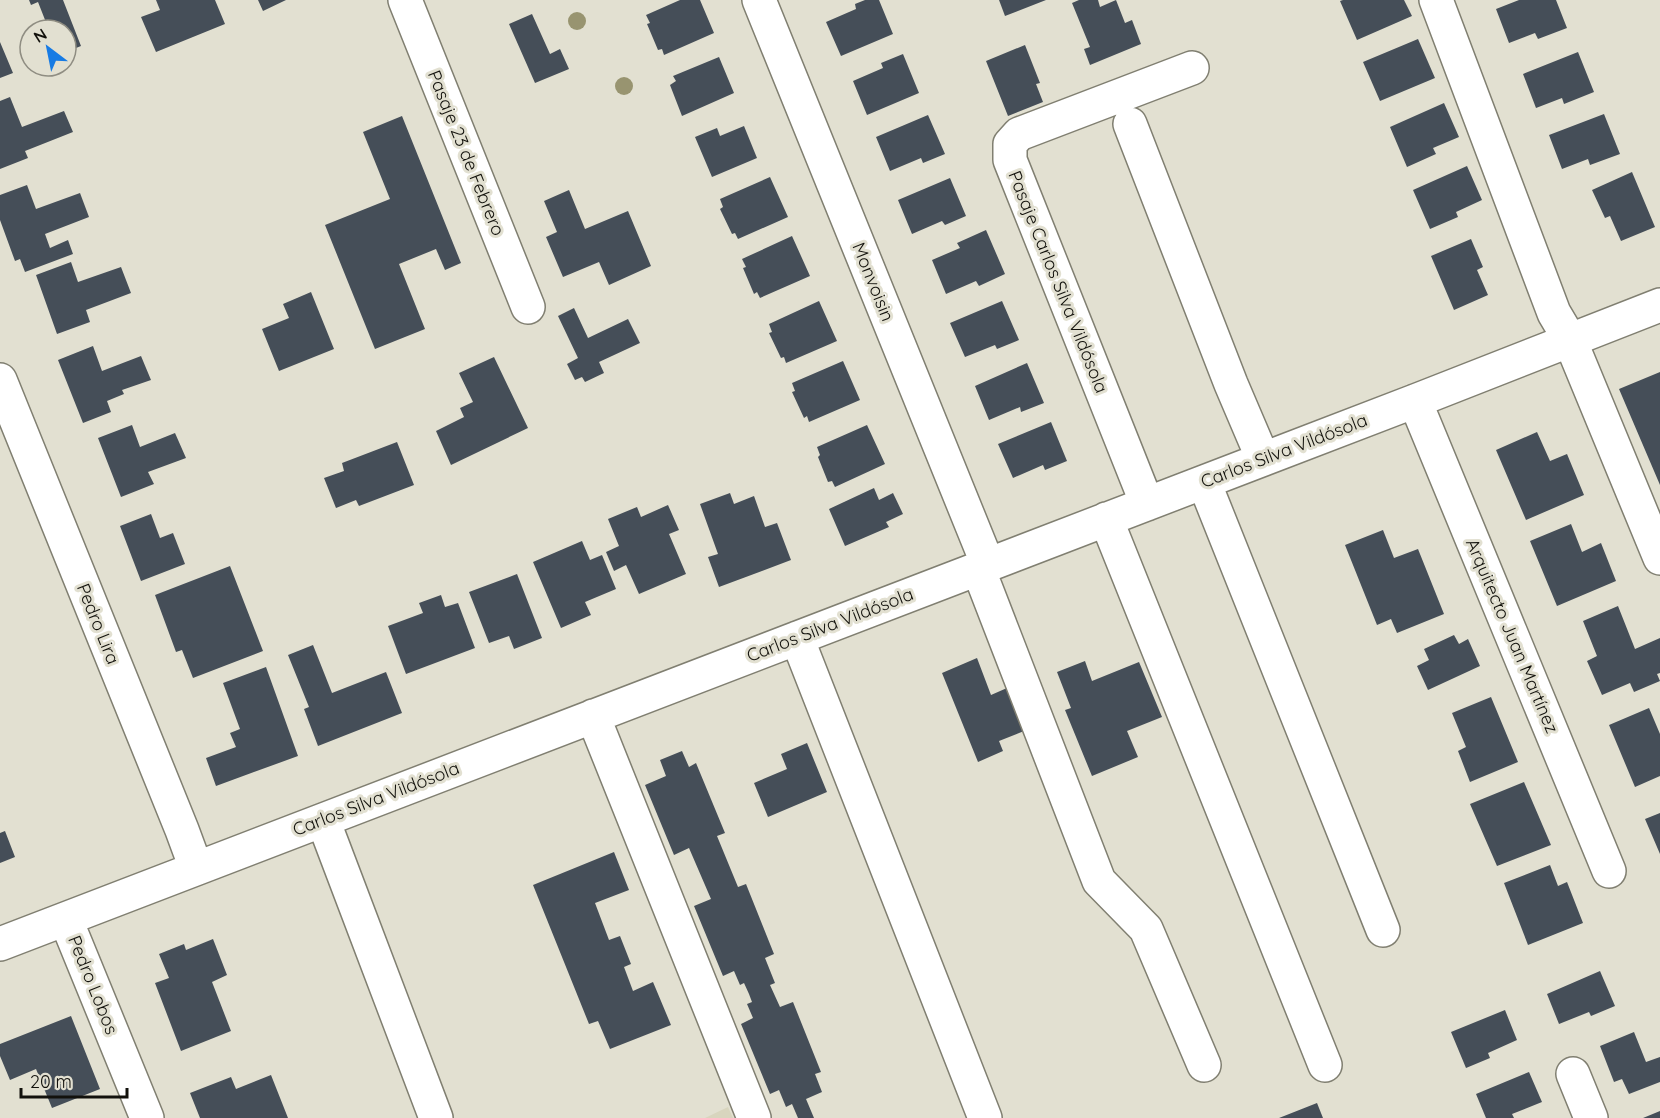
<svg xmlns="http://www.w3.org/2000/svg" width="1660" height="1118" font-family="Quicksand,sans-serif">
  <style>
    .built { fill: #d8d5be }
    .building { fill: #454e58 }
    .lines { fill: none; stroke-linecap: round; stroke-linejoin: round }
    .minor-casing { stroke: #807f71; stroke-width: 36 }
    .minor { stroke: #fff; stroke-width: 33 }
    .tree { fill: #989470 }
    .labels { text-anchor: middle; stroke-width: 6; stroke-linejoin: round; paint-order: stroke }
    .street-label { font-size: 18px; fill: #12110c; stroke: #e2e0d1 }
  </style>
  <rect width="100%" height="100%" fill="#e2e0d1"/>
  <!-- built -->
  <path class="built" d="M728,1107L733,1118H705Z"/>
  <!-- building -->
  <path class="building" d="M29,0H63L81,46L66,52V30H49L38,2L31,5Z
    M156,0H215L225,24L156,52L141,17L160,10Z
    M258,0H286L263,11Z
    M680,0H700L714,33L664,55L662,49L658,50L647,24L650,23L646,15Z
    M865,0H879L893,34L841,56L826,22L856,9L855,4Z
    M999,0H1046L1005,16Z
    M1079,0H1098L1100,7L1116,0L1125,23L1132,20L1141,44L1090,65L1084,49L1090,47L1072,3Z
    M1343,0H1404L1412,16L1357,40L1340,1Z
    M1519,0H1556L1567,28L1538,39L1535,33L1509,43L1496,9Z
    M532,14L550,54L560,49L569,69L535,83L509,24Z
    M1418,39L1435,78L1380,101L1363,62Z
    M0,42L13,73L0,78Z
    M1025,45L1040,83L1036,84L1043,102L1008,116L986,61Z
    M1578,52L1594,92L1564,104L1562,98L1536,108L1523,74Z
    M903,54L919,93L867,115L853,81L883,68L881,63Z
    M719,57L734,93L682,116L670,85L676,81L673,76Z
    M10,97L22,127L64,111L73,132L25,151L28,158L0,169V101Z
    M1444,103L1459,137L1433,148L1436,154L1407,167L1390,127Z
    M1604,114L1620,154L1590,165L1588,159L1562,169L1549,135Z
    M928,115L945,154L923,163L921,158L890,171L876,137Z
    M402,116L461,263L445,270L436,249L399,264L425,329L375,349L325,225L390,199L363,132Z
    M744,126L757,158L712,177L695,137L717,128L720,136Z
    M1467,166L1482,200L1456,212L1458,217L1430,229L1413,190Z
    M1632,172L1655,227L1621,241L1610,216L1605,218L1592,190Z
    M770,177L788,217L738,239L735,233L732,234L720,209L723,207L720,199Z
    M950,178L966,216L945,225L942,221L912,234L898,200Z
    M27,185L36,209L80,193L89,217L45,234L50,248L68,240L73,254L25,272L20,259L15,261L0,220V195Z
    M569,190L585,229L628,211L651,266L609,285L599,262L563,277L546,237L557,232L544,201Z
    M986,230L1005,274L979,286L976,281L946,294L932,260L960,248L957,243Z
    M792,236L810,276L760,298L757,292L754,294L743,268L746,267L742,259Z
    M1471,239L1483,267L1477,270L1488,295L1454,310L1431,256Z
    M71,262L78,282L121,267L131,293L86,310L90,322L57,334L36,275Z
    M311,292L334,349L279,371L262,329L289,318L283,304Z
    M819,301L837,341L786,363L784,357L781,358L769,333L772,332L769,324Z
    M1002,301L1019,340L997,349L995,345L965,357L950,323Z
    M574,308L588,338L628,319L640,343L599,362L604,373L585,382L582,377L575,380L567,364L578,358L558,316Z
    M93,346L102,371L141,356L151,380L122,390L124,394L107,401L111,412L83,423L58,360Z
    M494,357L528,428L451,465L436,431L464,417L460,408L473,402L459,373Z
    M843,361L860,400L809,422L807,416L804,418L792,392L795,391L792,383Z
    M1027,363L1044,403L1021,412L1020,407L989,420L975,386Z
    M1660,372V485L1619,389Z
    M1051,422L1067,461L1045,470L1043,465L1013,478L998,444Z
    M132,425L140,447L175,433L186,458L148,472L154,484L121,497L98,438Z
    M867,425L885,464L835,487L832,481L828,482L818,457L820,455L817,447Z
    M1537,432L1550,461L1567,454L1584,495L1526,520L1496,450Z
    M397,442L414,485L359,506L356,500L336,508L324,478L344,471L342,463Z
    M874,488L879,500L893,493L903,514L886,522L889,527L845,546L829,509Z
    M730,493L734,504L754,496L765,527L777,523L791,560L719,587L708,557L718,554L700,504Z
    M668,505L679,530L669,534L686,574L639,594L626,565L614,571L606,552L619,546L608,519L637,507L641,517Z
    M151,514L160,538L173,533L185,564L141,581L120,526Z
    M1571,524L1582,552L1601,543L1616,581L1557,606L1530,541Z
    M1383,530L1394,558L1418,549L1444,614L1397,633L1391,619L1377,625L1345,545Z
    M582,541L590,560L602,555L616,589L585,602L591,615L561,628L533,562Z
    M230,566L263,651L193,678L182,650L176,652L155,595Z
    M517,574L542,638L514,649L509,636L489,643L469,592Z
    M441,595L445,607L458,603L475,648L406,674L388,626L423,613L419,603Z
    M1618,606L1635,649L1660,638V673L1657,674L1660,681L1634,692L1630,683L1602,695L1587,661L1597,656L1583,621Z
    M1454,635L1459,644L1468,639L1480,666L1428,690L1417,666L1429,660L1424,649Z
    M313,645L332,693L386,672L402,713L318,746L304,709L309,707L288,655Z
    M977,658L991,695L1007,688L1024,731L999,741L1003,751L978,762L942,673Z
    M1085,661L1092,681L1139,662L1162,717L1127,731L1138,757L1092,776L1065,710L1071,708L1057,672Z
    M266,667L298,756L216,786L206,758L236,747L230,733L240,729L223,683Z
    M1491,697L1518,762L1470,782L1458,751L1466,747L1452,713Z
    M1649,708L1660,734V776L1635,787L1609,725Z
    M807,743L827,792L768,817L754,783L787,769L781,754Z
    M682,751L689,767L696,763L725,833L717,836L738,887L746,884L774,954L765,958L775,983L770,985L780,1007L793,1002L821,1072L815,1074L822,1092L806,1099L814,1118H798L792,1104L786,1107L779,1090L770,1094L741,1024L753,1018L747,1004L752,1002L749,994L744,983L740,985L734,971L723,976L694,906L711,899L689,848L674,855L645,785L666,776L660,760Z
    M1524,782L1551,845L1497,866L1470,804Z
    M1660,813V854L1645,819Z
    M5,831L15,857L0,863V833Z
    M614,852L629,890L595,903L609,940L620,936L631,964L624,967L633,991L653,982L671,1025L610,1049L598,1021L589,1024L533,885Z
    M1550,865L1558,886L1567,882L1583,923L1528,945L1504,883Z
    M213,939L227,975L212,982L231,1031L181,1051L155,983L169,978L159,954L184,944L186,950Z
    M1600,971L1615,1006L1591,1016L1589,1012L1559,1024L1547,994Z
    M1505,1010L1517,1040L1488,1053L1490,1058L1466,1068L1451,1032Z
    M71,1016L100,1089L52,1108L36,1069L10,1080L0,1056V1044Z
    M1634,1032L1646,1062L1660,1057V1082L1629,1094L1622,1079L1614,1082L1600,1046Z
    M1529,1072L1542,1102L1512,1114L1514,1118H1486L1476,1094Z
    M271,1075L288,1118H200L190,1093L231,1077L236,1089Z
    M1317,1103L1323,1118H1279Z
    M1660,1111V1118H1643Z"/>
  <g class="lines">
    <defs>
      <path id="minor" d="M405,0L528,307
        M759,0L988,565
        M1436,0L1554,313L1570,340L1660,558
        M1130,124L1231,384L1263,459
        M0,380L182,830L196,868
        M1415,401L1609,871
        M1204,482L1383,930
        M1147,504L1010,160V144L1019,134L1192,68
        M1106,519L1325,1065
        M978,568L1099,881L1146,929L1204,1065
        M797,638L985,1118
        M593,716L754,1118
        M323,820L436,1118
        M66,920L147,1118
        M0,944L1415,401L1660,305
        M1573,1074L1591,1118"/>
    </defs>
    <!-- minor casing -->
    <use href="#minor" class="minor-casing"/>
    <!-- minor -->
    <use href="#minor" class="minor"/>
  </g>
  <!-- trees -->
  <g class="tree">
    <circle cx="577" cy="21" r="9"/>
    <circle cx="624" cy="86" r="9"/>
  </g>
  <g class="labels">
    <!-- street labels -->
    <g class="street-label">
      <text transform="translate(466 153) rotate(68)" y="6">Pasaje 23 de Febrero</text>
      <text transform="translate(873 282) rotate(68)" y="6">Monvoisin</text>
      <text transform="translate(1058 282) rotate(68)" y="6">Pasaje Carlos Silva Vildósola</text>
      <text transform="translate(1284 451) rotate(-21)" y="6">Carlos Silva Vildósola</text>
      <text transform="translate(98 624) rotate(68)" y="6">Pedro Lira</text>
      <text transform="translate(830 625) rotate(-21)" y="6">Carlos Silva Vildósola</text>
      <text transform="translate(1512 636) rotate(67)" y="6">Arquitecto Juan Martínez</text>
      <text transform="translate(376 799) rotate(-21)" y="6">Carlos Silva Vildósola</text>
      <text transform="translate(93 985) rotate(68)" y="6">Pedro Lobos</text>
    </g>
  </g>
  <!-- north arrow -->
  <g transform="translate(48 48) rotate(328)"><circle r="28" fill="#e2e0d1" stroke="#8f8d82" stroke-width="1.5"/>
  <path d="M0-4.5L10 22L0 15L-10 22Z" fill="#177be4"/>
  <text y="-9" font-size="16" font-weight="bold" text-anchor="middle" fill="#12110c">N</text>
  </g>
  <!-- scale -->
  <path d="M21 1088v9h106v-9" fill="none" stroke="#12110c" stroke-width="3"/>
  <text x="30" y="1088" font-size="18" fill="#12110c" stroke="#e2e0d1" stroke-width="4.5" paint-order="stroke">20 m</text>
</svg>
